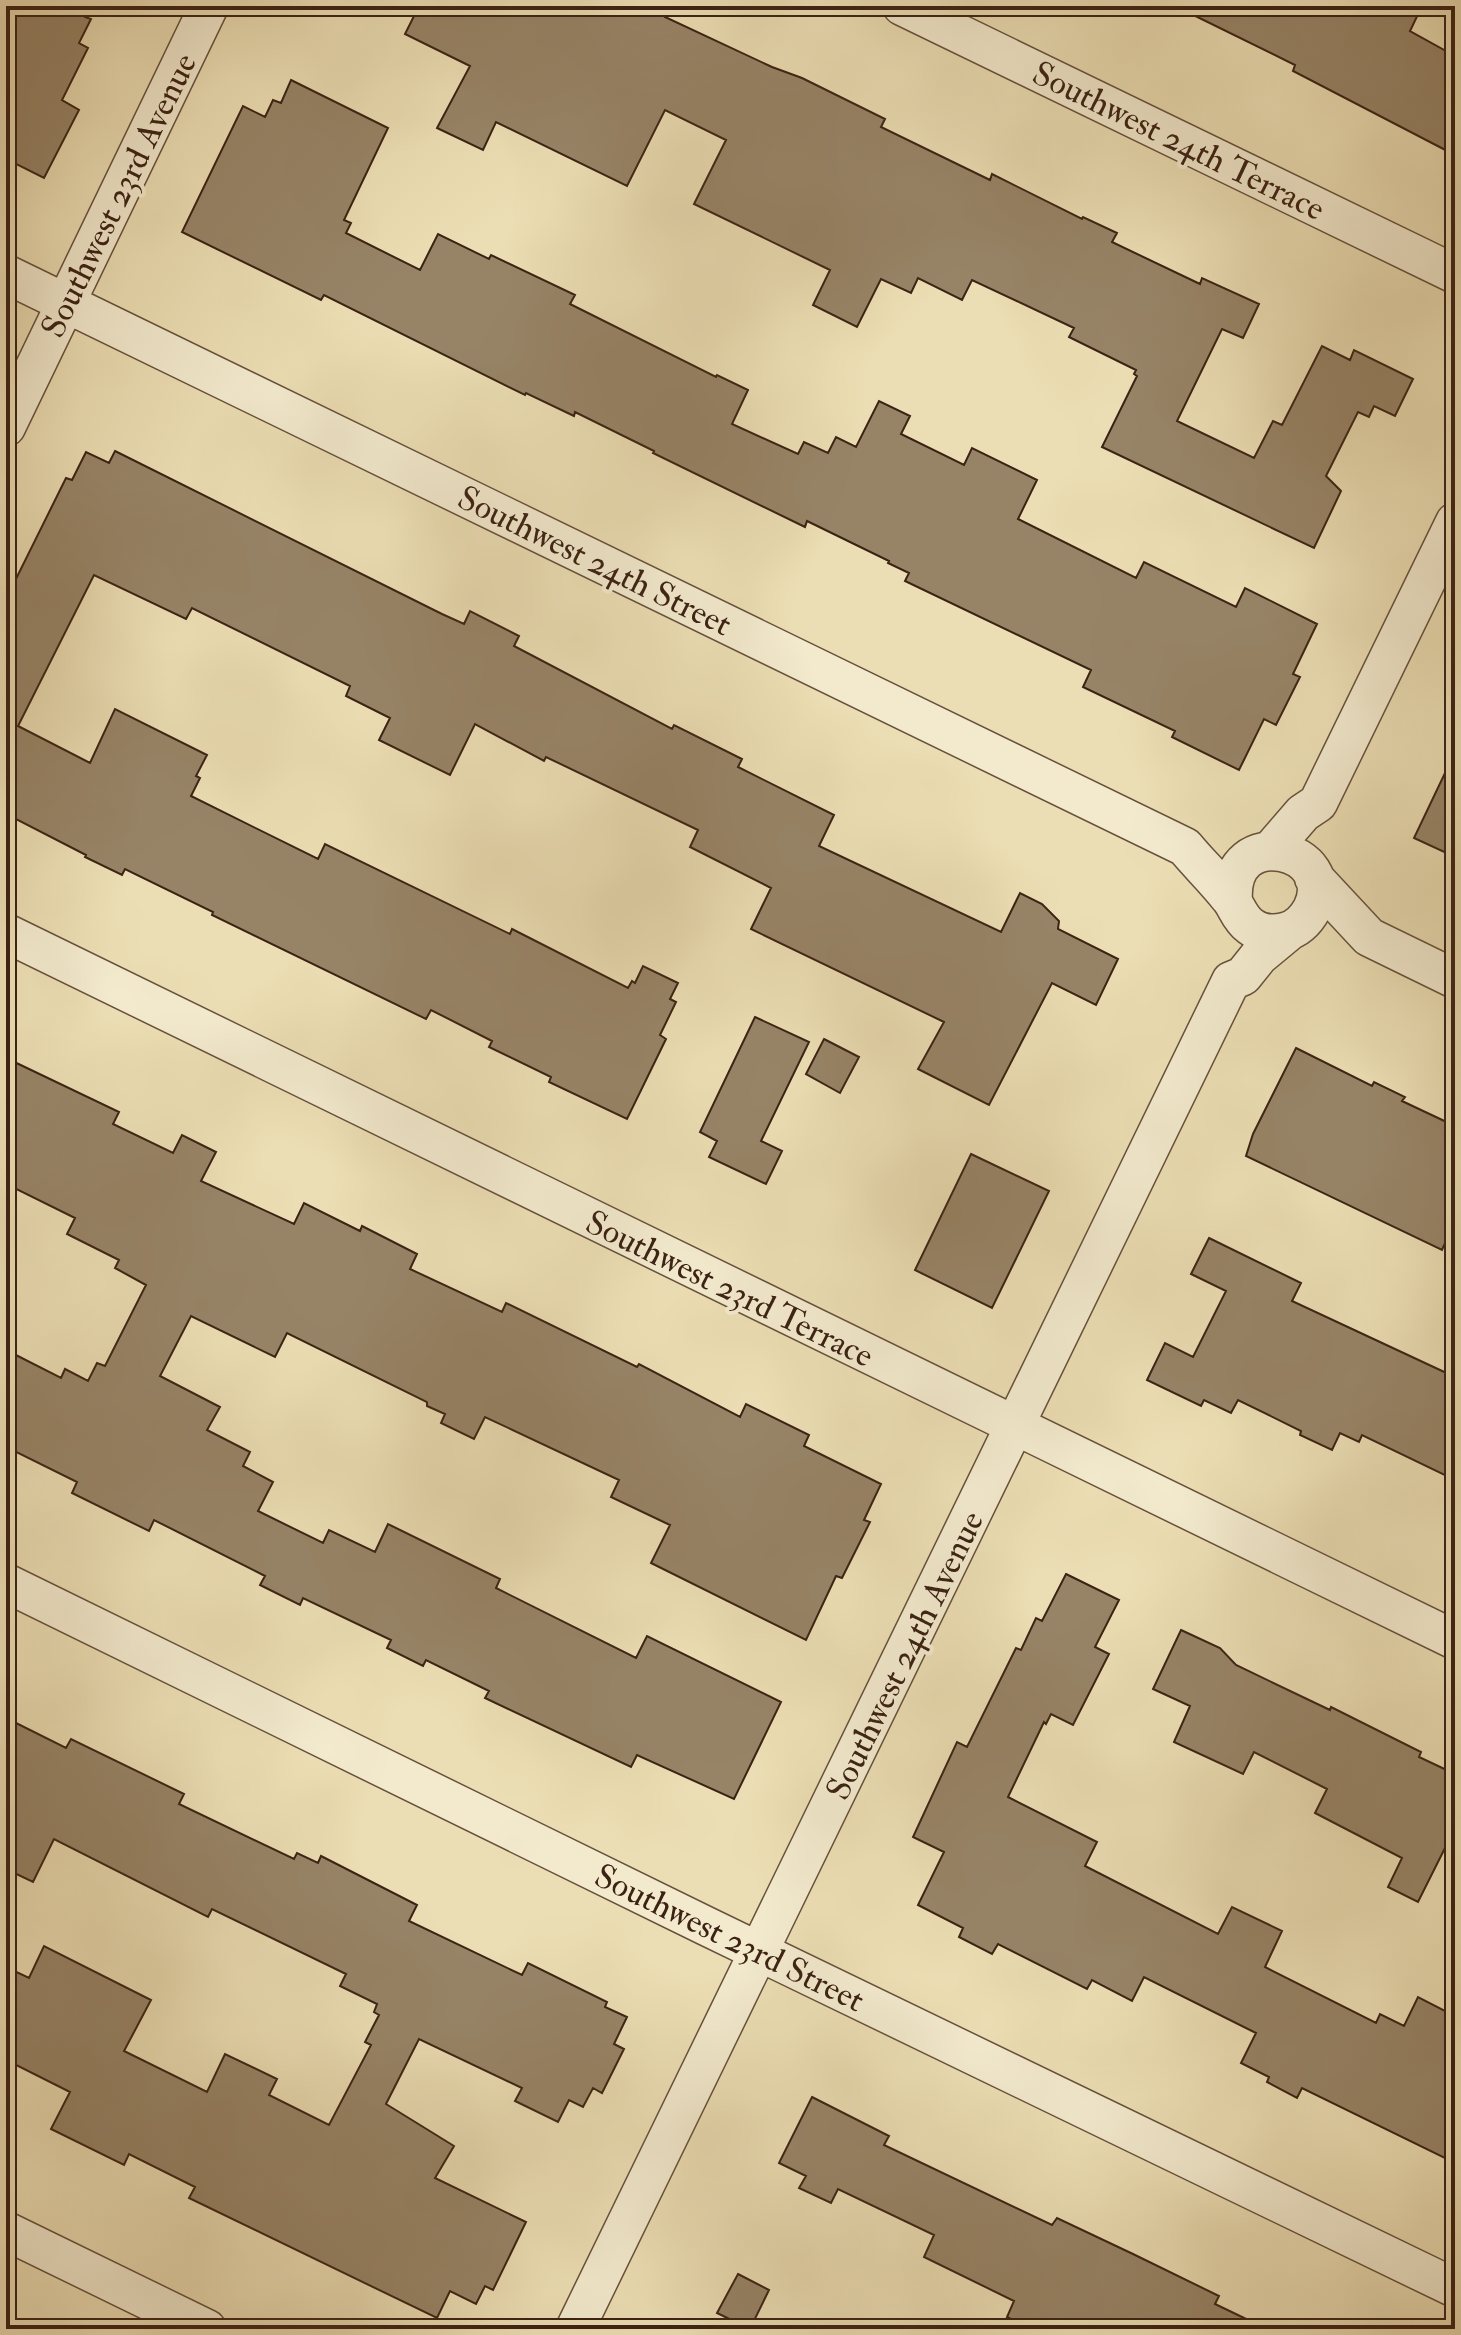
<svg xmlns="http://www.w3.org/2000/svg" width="1461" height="2335" font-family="'IM FELL Double Pica',serif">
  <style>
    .building { fill: #978467; stroke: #3b2214; stroke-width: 2 }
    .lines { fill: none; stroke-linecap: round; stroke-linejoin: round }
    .street-casing { stroke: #67513c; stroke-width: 41 }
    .street { stroke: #f3eace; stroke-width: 38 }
    .labels { text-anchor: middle; stroke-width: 8; stroke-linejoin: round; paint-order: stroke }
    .street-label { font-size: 34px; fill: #3b2214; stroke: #f3eace }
  </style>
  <rect width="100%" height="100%" fill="#ecdeb4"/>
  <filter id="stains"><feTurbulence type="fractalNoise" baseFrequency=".0025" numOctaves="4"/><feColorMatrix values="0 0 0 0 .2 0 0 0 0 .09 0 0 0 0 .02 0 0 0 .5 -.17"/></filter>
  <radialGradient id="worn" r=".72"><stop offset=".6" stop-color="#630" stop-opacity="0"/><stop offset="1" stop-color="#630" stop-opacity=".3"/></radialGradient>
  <!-- building -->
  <path class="building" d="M6,6H91L85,17L91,19L79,43L88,48L62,100L79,110L44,178L6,159Z
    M419,6H670L665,17L772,67L802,78L885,119L881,127L990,180L992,174L1082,219L1083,217L1117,233L1112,242L1200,284L1202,278L1259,304L1243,338L1222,329L1177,421L1254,458L1273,421L1282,425L1322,346L1350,360L1354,350L1413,379L1395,416L1374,406L1369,417L1358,412L1326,476L1341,491L1314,548L1102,447L1137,376L1134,374L1136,370L1069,337L1074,328L972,280L962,300L918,278L911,293L881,279L857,327L813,305L830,270L694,204L726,140L665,110L627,186L496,122L483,150L437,128L470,66L405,34Z
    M1175,6H1422L1410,31L1455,56V155L1293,71L1295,65Z
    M291,80L388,128L344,220L351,223L346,233L420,270L438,234L489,259L491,255L575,295L570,304L716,377L717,375L748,390L732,424L798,454L804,442L828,453L836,437L856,447L879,401L910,416L901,434L964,465L972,448L1037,480L1018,519L1136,578L1144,562L1236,607L1245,588L1317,624L1293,674L1300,677L1276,725L1264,719L1239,770L1172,737L1175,731L1083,687L1091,670L905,581L909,573L888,563L889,561L807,521L805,527L653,453L654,451L575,412L574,416L526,393L525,395L324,295L321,300L182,232L243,106L265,117L273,100L281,103Z
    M115,451L442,614L464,624L470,611L519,636L514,646L672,729L674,725L742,759L738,767L834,815L819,846L1001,932L1020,893L1042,904L1059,921L1058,929L1118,959L1096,1005L1052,983L989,1105L918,1069L944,1022L751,929L771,888L690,847L698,830L546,757L544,761L475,724L450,775L379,740L390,718L346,696L350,686L192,608L186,619L94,575L18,726L90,763L115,709L207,755L196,776L200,778L191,796L318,859L325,844L510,934L512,929L628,988L632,981L635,983L643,966L678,983L670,999L676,1002L660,1035L666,1039L627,1119L549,1082L551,1077L489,1047L492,1041L431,1010L426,1019L212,915L213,912L125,869L122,875L85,857L86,855L6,814V599L66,478L72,480L86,452L109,463Z
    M1455,752V857L1414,838Z
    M755,1017L809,1042L761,1141L782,1151L766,1184L709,1157L717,1141L700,1132Z
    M824,1039L859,1057L840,1093L806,1074Z
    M1296,1048L1372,1086L1374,1082L1405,1097L1402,1101L1455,1126V1221L1442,1250L1246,1156L1253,1134Z
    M6,1058L119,1112L113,1124L173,1153L182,1135L216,1152L201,1181L294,1224L304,1203L360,1231L362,1226L417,1254L410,1269L502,1312L506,1303L637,1367L639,1364L740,1417L746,1404L809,1435L804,1446L881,1484L864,1520L870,1522L842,1578L836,1576L806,1640L651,1563L670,1525L611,1497L619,1480L485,1417L474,1439L441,1423L445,1414L427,1406V1402L287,1333L275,1357L191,1316L160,1376L220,1407L207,1430L250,1452L243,1466L273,1482L258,1511L323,1543L329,1530L375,1552L388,1524L500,1579L496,1588L636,1658L647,1636L781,1702L734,1799L637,1755L631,1767L485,1698L489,1691L426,1660L423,1666L387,1648L391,1640L303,1598L300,1605L260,1585L265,1576L154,1520L149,1531L72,1493L77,1482L6,1447V1350L61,1378L65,1369L88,1381L97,1363L105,1366L146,1285L115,1268L119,1260L67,1234L75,1218L6,1184Z
    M971,1154L1049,1191L992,1308L915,1270Z
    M1209,1238L1301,1283L1292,1301L1455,1377V1480L1362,1435L1359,1442L1340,1433L1332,1450L1300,1435L1301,1431L1238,1400L1231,1413L1204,1400L1201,1406L1147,1380L1165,1343L1193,1357L1226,1291L1191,1274Z
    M1066,1574L1119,1600L1095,1647L1109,1654L1073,1725L1051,1714L1046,1724L1044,1722L1008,1797L1097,1842L1085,1866L1218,1934L1232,1907L1282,1931L1265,1967L1376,2023L1380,2014L1404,2026L1418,1997L1455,2016V2163L1302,2088L1297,2098L1267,2082L1269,2077L1241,2063L1256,2033L1144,1977L1132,2001L1092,1980L1087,1989L998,1944L992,1954L959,1937L963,1928L918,1905L944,1852L913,1837L957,1742L967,1747L1016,1648L1021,1650L1036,1618L1042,1621Z
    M1181,1630L1220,1648L1236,1665L1330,1710L1331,1707L1421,1752L1419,1757L1455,1774V1828L1418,1902L1388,1887L1402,1858L1315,1813L1327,1789L1254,1752L1243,1774L1174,1742L1190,1706L1153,1689Z
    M6,1718L66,1748L71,1739L184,1794L179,1804L294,1859L297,1853L318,1863L321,1856L417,1905L409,1921L522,1975L528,1963L607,2002L605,2007L627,2017L614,2044L624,2049L602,2093L593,2088L583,2107L569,2100L558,2122L515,2101L522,2088L419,2039L386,2104L454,2146L435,2178L526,2222L493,2290L485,2286L476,2304L450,2291L437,2318L189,2198L195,2187L129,2154L124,2165L51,2129L70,2092L6,2060V1967L29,1978L44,1946L151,2000L124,2051L207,2092L225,2054L277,2079L269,2095L329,2125L371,2045L365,2042L379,2015L374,2012L377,2004L340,1986L346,1974L212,1909L208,1917L54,1839L33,1882L6,1869Z
    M812,2097L889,2136L884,2145L1052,2225L1057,2218L1133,2254L1219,2296L1215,2304L1267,2329H1029L1007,2317L1014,2301L924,2257L934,2235L838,2189L831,2203L799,2188L806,2176L779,2163Z
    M738,2274L769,2290L750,2329L717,2313Z"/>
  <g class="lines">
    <defs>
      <path id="street" d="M902,6L1455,274
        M6,274L1185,847C1199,864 1215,879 1229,897C1237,906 1239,918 1250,926C1260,934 1273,935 1285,932C1297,929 1306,920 1312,909C1342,849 1227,820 1233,901
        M6,427L209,6
        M1271,850L1303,813L1318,803L1455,522
        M1314,878L1369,937L1455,979
        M6,933L1455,1640
        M6,1583L706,1926L1455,2288
        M6,2231L207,2329
        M575,2329L1231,981L1243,976L1259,956L1288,932"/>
    </defs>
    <!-- street casing -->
    <use href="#street" class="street-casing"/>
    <!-- street -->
    <use href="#street" class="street"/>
  </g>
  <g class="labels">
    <!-- street labels -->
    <g class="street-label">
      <text transform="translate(1179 140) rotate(26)" y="12">Southwest 24th Terrace</text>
      <text transform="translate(118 195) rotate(-64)" y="12">Southwest 23rd Avenue</text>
      <text transform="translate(595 560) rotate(26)" y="12">Southwest 24th Street</text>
      <text transform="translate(730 1288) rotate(26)" y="12">Southwest 23rd Terrace</text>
      <text transform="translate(904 1655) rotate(-64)" y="12">Southwest 24th Avenue</text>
      <text transform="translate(730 1937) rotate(26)" y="12">Southwest 23rd Street</text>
    </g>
  </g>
  <!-- margin -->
  <rect width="1461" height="2335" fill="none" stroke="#ecdeb4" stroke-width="32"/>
  <rect x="8" y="8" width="1445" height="2319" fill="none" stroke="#3b2214" stroke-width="4"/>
  <rect x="16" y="16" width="1429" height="2303" fill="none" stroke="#3b2214" stroke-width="2"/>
  <rect width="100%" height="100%" filter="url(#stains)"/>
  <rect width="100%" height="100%" fill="url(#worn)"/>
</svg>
